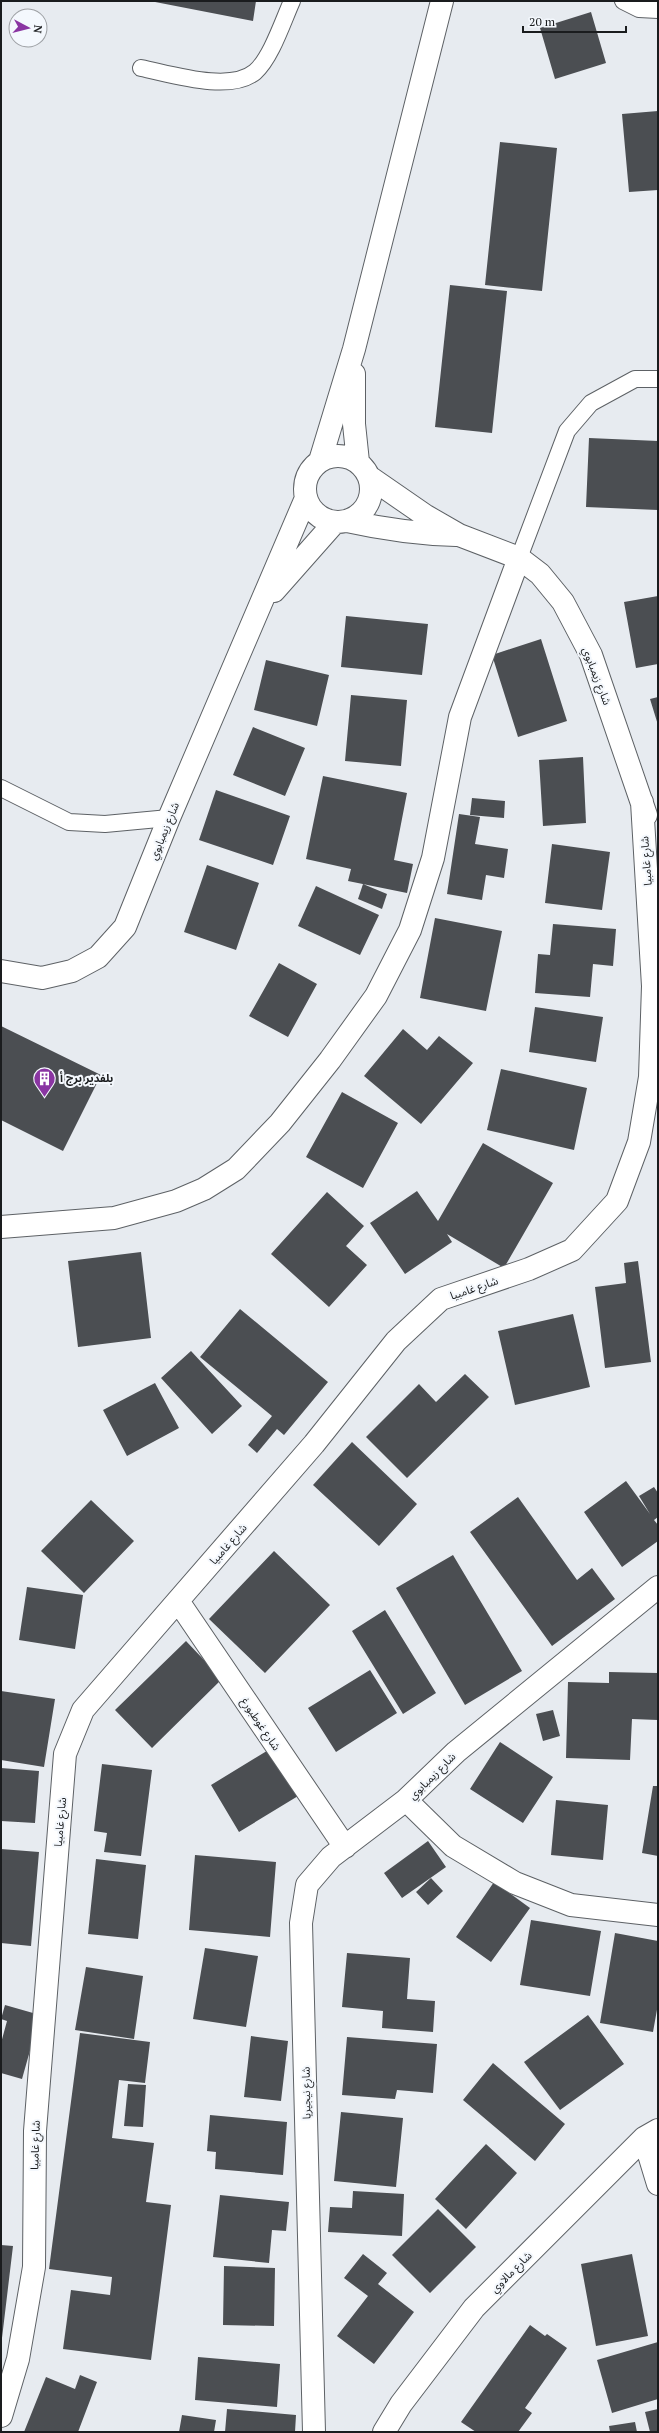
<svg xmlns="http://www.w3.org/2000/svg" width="659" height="2433" font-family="'PT Serif','Noto Sans Arabic',serif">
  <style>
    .building { fill: #4b4e52 }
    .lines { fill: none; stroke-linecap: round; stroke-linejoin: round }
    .lane-casing { stroke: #5d6165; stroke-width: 18 }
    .street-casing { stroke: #5d6165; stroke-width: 24 }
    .lane { stroke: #fff; stroke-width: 16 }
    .street { stroke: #fff; stroke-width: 22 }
    .labels { text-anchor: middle; stroke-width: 4; stroke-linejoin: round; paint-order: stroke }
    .street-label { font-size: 11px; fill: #1a1c1e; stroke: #f4f8fd }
    .poi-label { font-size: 11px; font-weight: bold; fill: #1a1c1e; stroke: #f4f8fd; text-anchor: start }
  </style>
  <rect width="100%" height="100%" fill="#e7ebf0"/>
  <!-- building -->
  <path class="building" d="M150,1H256L253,21Z
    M591,12L606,63L555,79L540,28Z
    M658,111V190L629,192L622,114Z
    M500,142L557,148L542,291L485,285Z
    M450,285L507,291L492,433L435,427Z
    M589,438L658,441V510L586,507Z
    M658,596V664L636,668L624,602Z
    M346,616L428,624L422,675L341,667Z
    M541,639L567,721L518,737L492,655Z
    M266,660L329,675L317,726L254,710Z
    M351,695L407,700L401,766L345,761Z
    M658,697V725L650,699Z
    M253,727L305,748L285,796L233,775Z
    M583,757L586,823L543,826L539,760Z
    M323,776L407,793L394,860L413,864L407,893L348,881L351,869L306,859Z
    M216,790L290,816L273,865L199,840Z
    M472,798L505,801L504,818L470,815Z
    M459,814L480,817L475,844L508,849L504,878L486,875L482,900L447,894Z
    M552,844L610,852L602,910L545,903Z
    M207,865L259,883L236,950L184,932Z
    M363,884L387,894L382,909L358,899Z
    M316,886L379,915L360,955L298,926Z
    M435,918L502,931L486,1011L420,998Z
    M553,924L616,929L613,966L593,964L590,997L535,993L538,954L550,955Z
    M279,963L317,984L288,1037L249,1016Z
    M535,1007L603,1017L596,1062L529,1052Z
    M1,1026L101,1075L63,1151L1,1120Z
    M403,1029L427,1050L439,1036L473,1063L421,1124L364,1076Z
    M501,1069L587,1088L574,1150L487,1130Z
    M342,1092L398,1123L363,1188L306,1157Z
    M483,1143L553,1183L504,1268L447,1234L452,1242L405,1274L370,1223L417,1191L438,1221Z
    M327,1192L364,1226L346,1246L367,1265L329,1307L271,1254Z
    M141,1252L151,1338L78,1347L68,1261Z
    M638,1261L651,1362L605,1368L595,1287L626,1283L624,1263Z
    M240,1309L328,1382L284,1435L277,1429L257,1453L248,1445L272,1416L200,1357Z
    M573,1314L590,1387L515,1405L498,1331Z
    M191,1351L242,1406L212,1434L161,1378Z
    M465,1374L489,1397L407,1478L366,1437L419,1384L436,1402Z
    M155,1383L179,1428L127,1456L103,1410Z
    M352,1442L417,1504L379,1546L313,1485Z
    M626,1481L650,1514L639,1496L654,1487L658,1493V1517L654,1520L658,1525V1541L622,1567L584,1512Z
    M518,1497L577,1580L592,1568L615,1599L552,1646L470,1532Z
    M91,1500L134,1541L84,1593L41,1551Z
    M274,1551L330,1605L265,1673L209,1619Z
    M453,1555L522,1671L465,1705L396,1588Z
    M27,1587L83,1595L75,1649L19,1640Z
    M385,1610L436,1693L403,1714L352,1631Z
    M186,1641L222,1679L152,1748L115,1710Z
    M370,1670L397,1713L336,1752L308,1708Z
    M609,1672L658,1673V1720L632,1719L630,1760L566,1758L568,1682L609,1683Z
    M1,1691L55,1699L44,1767L1,1760Z
    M553,1710L560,1736L543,1741L536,1714Z
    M500,1742L553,1777L523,1823L470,1789Z
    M275,1746L303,1793L239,1832L211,1785Z
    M102,1764L152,1770L141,1856L104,1852L107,1833L94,1831Z
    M1,1768L39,1771L35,1823L1,1821Z
    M653,1786H658V1856L642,1853Z
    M556,1800L608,1805L603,1860L551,1855Z
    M428,1841L446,1867L402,1898L384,1873Z
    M1,1849L39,1852L31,1946L1,1943Z
    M195,1855L276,1862L270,1937L189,1930Z
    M96,1859L146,1865L138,1939L88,1934Z
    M431,1878L443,1891L428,1905L416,1892Z
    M494,1882L530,1908L491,1962L456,1937Z
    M531,1920L601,1931L590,1996L520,1985Z
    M615,1933L658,1941V2004L653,2032L600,2023Z
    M205,1948L258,1956L246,2027L193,2019Z
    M347,1953L410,1958L407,1999L435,2001L433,2032L382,2028L383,2011L342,2007Z
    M86,1967L143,1976L134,2039L75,2030Z
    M5,2005L40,2015L22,2079L1,2073V2043L7,2021L1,2019Z
    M588,2015L624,2064L560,2110L524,2062Z
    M80,2033L150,2042L145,2083L119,2080L112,2138L154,2143L146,2202L171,2205L151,2360L63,2349L71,2290L110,2295L112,2277L49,2269Z
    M251,2036L288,2041L281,2101L244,2097Z
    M347,2037L437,2044L433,2093L397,2090L395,2099L342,2095Z
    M493,2063L565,2124L535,2161L463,2100Z
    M128,2084L146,2085L143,2127L124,2126Z
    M341,2112L403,2118L396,2187L334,2181Z
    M210,2115L287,2122L283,2175L215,2169L216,2152L207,2151Z
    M486,2144L517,2173L466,2229L435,2199Z
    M353,2191L404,2194L402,2236L328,2232L330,2207L352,2208Z
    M220,2195L289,2202L286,2231L272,2230L269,2263L213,2257Z
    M438,2209L476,2247L430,2293L392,2255Z
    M1,2245L13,2246L2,2338H1Z
    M363,2254L387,2273L378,2284L414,2312L374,2364L337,2336L368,2296L344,2278Z
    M632,2254L648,2336L596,2346L581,2264Z
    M224,2266L275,2268L274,2326L223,2325Z
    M530,2325L545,2336L547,2334L567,2348L525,2408L532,2413L518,2432H476L461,2422Z
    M658,2342V2399L612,2413L597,2360Z
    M198,2357L280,2364L277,2407L195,2400Z
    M80,2375L97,2382L78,2432H24L46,2377L75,2389Z
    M227,2409L296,2415L295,2432H225Z
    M658,2409V2432H650L645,2412Z
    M182,2415L216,2420L214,2432H179Z
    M635,2422L637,2432H610L609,2426Z"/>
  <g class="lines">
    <defs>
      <path id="lane" d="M623,1L639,9L658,10
        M141,68C171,74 230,93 255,72C271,58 283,21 292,1
        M519,558L567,431L591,403L635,379H658
        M1,788L69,822L105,824L169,818"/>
      <path id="street" d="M354,374V424L358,462
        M305 489a33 33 0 1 1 66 0a33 33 0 1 1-66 0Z
        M320,461L354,349L442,1
        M371,478L426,516L459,535L519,558L540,574L563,602L591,655L646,815
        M347,521C383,529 418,534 456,535
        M274,591L335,522
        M1,971L42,978L72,971L98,957L125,927L169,818L306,498
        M1,1227L114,1218L176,1201L204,1189L236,1169L280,1123L330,1060L376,996L410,930L433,858L460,717L519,558
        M658,1587L456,1752L406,1800L453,1846L515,1883L571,1905L658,1915
        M178,1601L345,1847
        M644,2138L658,2184
        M1,2416L18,2359L34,2267L35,2131L65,1754L83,1710L314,1444L396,1341L441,1299L529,1269L572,1250L617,1201L639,1142L650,1077L653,986L642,802
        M314,2432L301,1923L307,1885L331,1857L406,1800
        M384,2432L401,2404L474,2308L644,2138L658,2130"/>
    </defs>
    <!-- lane casing -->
    <use href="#lane" class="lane-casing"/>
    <!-- street casing -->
    <use href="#street" class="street-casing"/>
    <!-- lane -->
    <use href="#lane" class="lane"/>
    <!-- street -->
    <use href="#street" class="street"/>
  </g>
  <!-- icons -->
  <defs>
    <symbol id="building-pin" viewBox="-11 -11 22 30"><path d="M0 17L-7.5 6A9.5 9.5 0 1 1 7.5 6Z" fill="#8a35a2" stroke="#f4f8fd"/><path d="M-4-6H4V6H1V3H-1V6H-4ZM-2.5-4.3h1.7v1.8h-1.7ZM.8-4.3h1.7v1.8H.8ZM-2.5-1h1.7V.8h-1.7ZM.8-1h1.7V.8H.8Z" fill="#fff"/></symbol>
  </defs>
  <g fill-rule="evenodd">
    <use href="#building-pin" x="32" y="1066" width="25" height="34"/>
  </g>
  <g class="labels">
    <!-- street labels -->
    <g class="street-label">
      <text transform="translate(597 676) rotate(69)" y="4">شارع زيمبابوي</text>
      <text transform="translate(164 831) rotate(-68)" y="4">شارع زيمبابوي</text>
      <text transform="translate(646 861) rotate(-94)" y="4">شارع غامبيا</text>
      <text transform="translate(474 1288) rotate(-19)" y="4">شارع غامبيا</text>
      <text transform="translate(228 1544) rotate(-49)" y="4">شارع غامبيا</text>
      <text transform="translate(261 1724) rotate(56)" y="4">شارع غوطبورغ</text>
      <text transform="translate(432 1776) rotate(-45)" y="4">شارع زيمبابوي</text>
      <text transform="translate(60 1822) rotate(-85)" y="4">شارع غامبيا</text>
      <text transform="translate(306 2093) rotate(-91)" y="4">شارع نيجيريا</text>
      <text transform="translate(35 2145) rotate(-88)" y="4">شارع غامبيا</text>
      <text transform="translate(511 2272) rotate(-45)" y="4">شارع مالاوي</text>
    </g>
    <!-- poi labels -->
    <g class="poi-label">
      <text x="60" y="1082">بلفدير برج أ</text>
    </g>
  </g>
  <!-- border -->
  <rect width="659" height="2433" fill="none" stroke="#1a1c1e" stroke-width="4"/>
  <!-- north arrow -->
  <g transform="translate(28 28) rotate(97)"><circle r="19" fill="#f4f8fd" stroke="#9da0a4"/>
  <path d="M0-3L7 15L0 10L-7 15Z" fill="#8a35a2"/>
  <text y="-6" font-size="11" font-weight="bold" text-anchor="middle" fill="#1a1c1e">N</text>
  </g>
  <!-- scale -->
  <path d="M523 26v6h103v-6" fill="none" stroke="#1a1c1e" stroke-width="2"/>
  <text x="529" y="26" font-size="12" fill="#1a1c1e" stroke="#f4f8fd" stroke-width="3" paint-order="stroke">20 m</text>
</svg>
